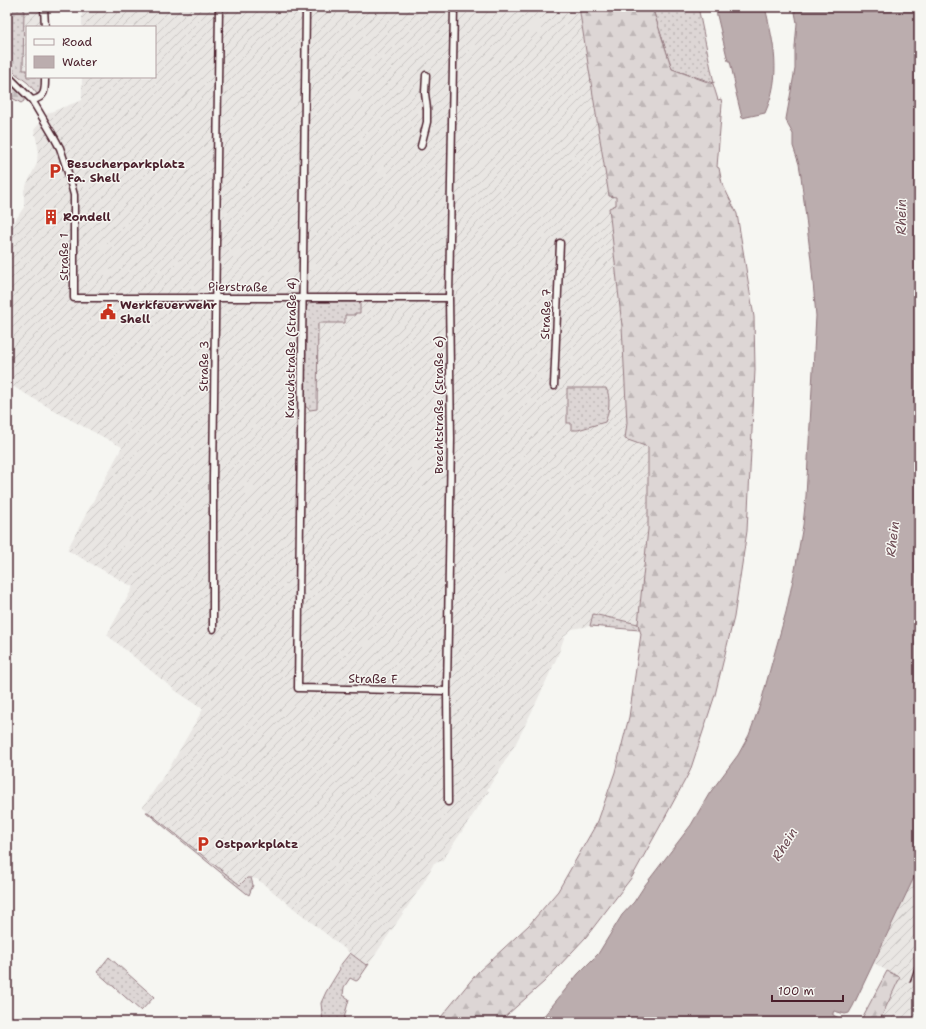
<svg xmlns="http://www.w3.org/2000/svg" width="926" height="1029" font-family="'Shantell Sans',sans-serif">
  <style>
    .industrial { fill: url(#industrial-furrows) }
    .grass { fill: url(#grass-dots); stroke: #947a80 }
    .forest { fill: url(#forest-firs); stroke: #947a80 }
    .water { fill: #bbadae; stroke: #8e747a }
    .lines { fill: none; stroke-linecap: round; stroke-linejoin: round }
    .minor-casing { stroke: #4a1f2b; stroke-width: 9 }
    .minor { stroke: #f6f6f2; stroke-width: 6 }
    .rail { stroke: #4a1f2b; stroke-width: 1.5 }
    .labels { text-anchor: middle; stroke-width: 3; stroke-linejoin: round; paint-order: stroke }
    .poi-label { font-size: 12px; font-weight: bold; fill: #4a1f2b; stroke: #f6f6f2; text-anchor: start }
    .street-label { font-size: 12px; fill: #4a1f2b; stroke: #f6f6f2 }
    .water-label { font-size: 13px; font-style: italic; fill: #6c4a52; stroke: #f6f6f2 }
  </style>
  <defs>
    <pattern id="industrial-furrows" width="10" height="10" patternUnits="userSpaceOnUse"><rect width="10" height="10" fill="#e9e6e3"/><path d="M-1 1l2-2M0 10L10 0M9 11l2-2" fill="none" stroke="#c9c5c3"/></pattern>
    <pattern id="grass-dots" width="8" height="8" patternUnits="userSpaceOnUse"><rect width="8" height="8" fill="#ddd6d5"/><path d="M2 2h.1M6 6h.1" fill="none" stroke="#bfb7b7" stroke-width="1.8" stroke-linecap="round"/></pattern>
    <pattern id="forest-firs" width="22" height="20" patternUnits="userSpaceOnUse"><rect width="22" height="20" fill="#ddd6d5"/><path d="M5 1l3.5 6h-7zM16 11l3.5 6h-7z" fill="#bfb7b7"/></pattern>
  </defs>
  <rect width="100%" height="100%" fill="#f6f6f2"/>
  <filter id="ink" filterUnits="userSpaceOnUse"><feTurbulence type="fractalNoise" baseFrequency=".025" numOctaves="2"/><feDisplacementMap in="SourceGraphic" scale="8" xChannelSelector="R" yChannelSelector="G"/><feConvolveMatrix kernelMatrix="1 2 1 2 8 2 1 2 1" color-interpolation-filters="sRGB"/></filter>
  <g filter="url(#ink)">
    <!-- industrial -->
    <path class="industrial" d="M24,7H41V27H27V70L23,71Z
      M82,7H579L609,196L616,197V205L609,208L622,326L627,423L625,439L648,447V529L638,624L593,614L590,626L572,629L565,635L558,655L536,703L515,745L487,790L489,791L442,861L434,863L422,885L369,964L366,965L350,953L257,879L247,878L240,885L143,807L171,765L203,709L176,691L107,635L133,587L67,550L122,447L60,414L7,383V233L24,207V190L37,163L38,147L34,130L48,113L82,100V77H155V27H82Z
      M919,867V1022H879L899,978L874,963Z"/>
    <!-- grass -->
    <path class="grass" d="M7,7H24L23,70H27V77H42V91L38,95L28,83L7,67Z
      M652,7H698L714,83L672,69Z
      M316,302H359L360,304V313H355V315H345V323H318L317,409L310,410L305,406V310L309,303Z
      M567,388H606C611,396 609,414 605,422L578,430H571V423H567Z
      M593,614L638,624L640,630L590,626Z
      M146,812H148L240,885L247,878H251L253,885L249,895L246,893Z
      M350,953L366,965L369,964L358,980L356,981L350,978L344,987L343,995L349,999L345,1014L344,1022H323L321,1003L326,992L340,969L339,967Z
      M109,957L154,997L141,1011L97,972Z"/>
    <!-- forest -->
    <path class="forest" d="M579,7H652L672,69L713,84L718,100L721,99L722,104L717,167L719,168L722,183L737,214L754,317L755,370L747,531L734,617L715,695L690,771L663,821L632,877L586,937L544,982L499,1022H437L478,972L529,925L558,891L598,821L615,772L629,717L641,634L638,624L648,529V447L625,439L627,423L622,326L609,208L616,205V197L609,196Z
      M7,80L24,97V101L21,103L7,95Z
      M887,971L900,977L879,1022H860Z"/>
    <!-- water -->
    <path class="water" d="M715,7H765C774,45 782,75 765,113L742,118L734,85L735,84L730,61H728Z
      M794,7H919V867L853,1006L849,1013L845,1014L834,1011L833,1013V1015L841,1019L842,1022H539L578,974L598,954L622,915L634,902L645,885L691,825L709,794L738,755L749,735L761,702L786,612L795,570L803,525L806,496L816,316L811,260L801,176L799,164L793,146V134L788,125L786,119L795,69V47L797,23Z"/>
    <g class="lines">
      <defs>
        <path id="minor" d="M44,7L45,27
          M306,7L298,688L447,691
          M7,75L32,100L54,137L60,148L67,169L74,195V298H449
          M32,100C46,98 45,89 45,77
          M421,146L427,122V109L425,93L426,75
          M554,386L560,243
          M213,629V479L219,7
          M448,802L447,691L451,439L449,298L454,7"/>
      </defs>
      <!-- minor casing -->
      <use href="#minor" class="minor-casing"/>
      <!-- minor -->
      <use href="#minor" class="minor"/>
      <!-- rail -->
      <path class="rail" d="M910,982L919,956"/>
    </g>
  </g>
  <!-- icons -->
  <defs>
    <symbol id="parking-bare" viewBox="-9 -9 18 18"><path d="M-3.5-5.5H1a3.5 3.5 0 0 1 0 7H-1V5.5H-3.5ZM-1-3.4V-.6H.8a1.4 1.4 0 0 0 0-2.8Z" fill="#c8321e" stroke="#f6f6f2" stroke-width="2.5" paint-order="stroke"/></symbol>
    <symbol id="building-bare" viewBox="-9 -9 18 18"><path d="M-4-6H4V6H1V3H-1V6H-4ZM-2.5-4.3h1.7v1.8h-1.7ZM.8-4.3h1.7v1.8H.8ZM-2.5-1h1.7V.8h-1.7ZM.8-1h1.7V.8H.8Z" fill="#c8321e" stroke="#f6f6f2" stroke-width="2.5" paint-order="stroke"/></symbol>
    <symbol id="civic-bare" viewBox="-9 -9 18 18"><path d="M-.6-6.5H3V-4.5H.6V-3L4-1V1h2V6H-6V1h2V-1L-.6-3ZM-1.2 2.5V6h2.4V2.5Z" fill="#c8321e" stroke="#f6f6f2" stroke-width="2.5" paint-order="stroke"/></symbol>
  </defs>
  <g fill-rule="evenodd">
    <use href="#parking-bare" x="44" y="160" width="22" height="22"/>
    <use href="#building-bare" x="40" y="206" width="22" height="22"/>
    <use href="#civic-bare" x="97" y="301" width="22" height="22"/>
    <use href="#parking-bare" x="192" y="833" width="22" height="22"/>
  </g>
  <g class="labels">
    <!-- poi labels -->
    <g class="poi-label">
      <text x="67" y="168">Besucherparkplatz<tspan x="67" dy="14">Fa. Shell</tspan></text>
      <text x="63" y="221">Rondell</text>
      <text x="120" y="309">Werkfeuerwehr<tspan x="120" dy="14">Shell</tspan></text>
      <text x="215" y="848">Ostparkplatz</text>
    </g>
    <!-- street labels -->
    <g class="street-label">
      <text transform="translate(64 257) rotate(-90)" y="4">Straße 1</text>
      <text transform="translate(238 287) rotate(1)" y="4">Pierstraße</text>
      <text transform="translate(546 314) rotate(-88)" y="4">Straße 7</text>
      <text transform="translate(291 348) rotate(-89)" y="4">Krauchstraße (Straße 4)</text>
      <text transform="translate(204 366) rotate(-89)" y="4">Straße 3</text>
      <text transform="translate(439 405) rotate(-90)" y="4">Brechtstraße (Straße 6)</text>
      <text transform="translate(373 679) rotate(1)" y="4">Straße F</text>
    </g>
    <!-- water labels -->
    <g class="water-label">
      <text transform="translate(901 217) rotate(-90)" y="5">Rhein</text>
      <text transform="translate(892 539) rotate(-83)" y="5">Rhein</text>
      <text transform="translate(784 844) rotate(-58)" y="5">Rhein</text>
    </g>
  </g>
  <!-- margin -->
  <rect width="926" height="1029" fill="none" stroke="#f6f6f2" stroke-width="24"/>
  <rect x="12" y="12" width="902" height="1005" fill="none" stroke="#4a1f2b" stroke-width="1.5" filter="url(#ink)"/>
  <!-- legend -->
  <rect x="26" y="26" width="130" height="52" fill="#f6f6f2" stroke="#b1a0a2"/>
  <rect x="34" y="39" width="20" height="6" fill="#f6f6f2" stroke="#b1a0a2"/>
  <text x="62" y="46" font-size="12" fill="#4a1f2b">Road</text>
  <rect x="34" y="56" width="20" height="12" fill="#bbadae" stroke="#b1a0a2"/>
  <text x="62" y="66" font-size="12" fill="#4a1f2b">Water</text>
  <!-- scale -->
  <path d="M772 995v6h71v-6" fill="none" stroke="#4a1f2b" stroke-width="2"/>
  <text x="778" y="995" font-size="12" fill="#4a1f2b" stroke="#f6f6f2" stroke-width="3" paint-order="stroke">100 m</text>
</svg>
